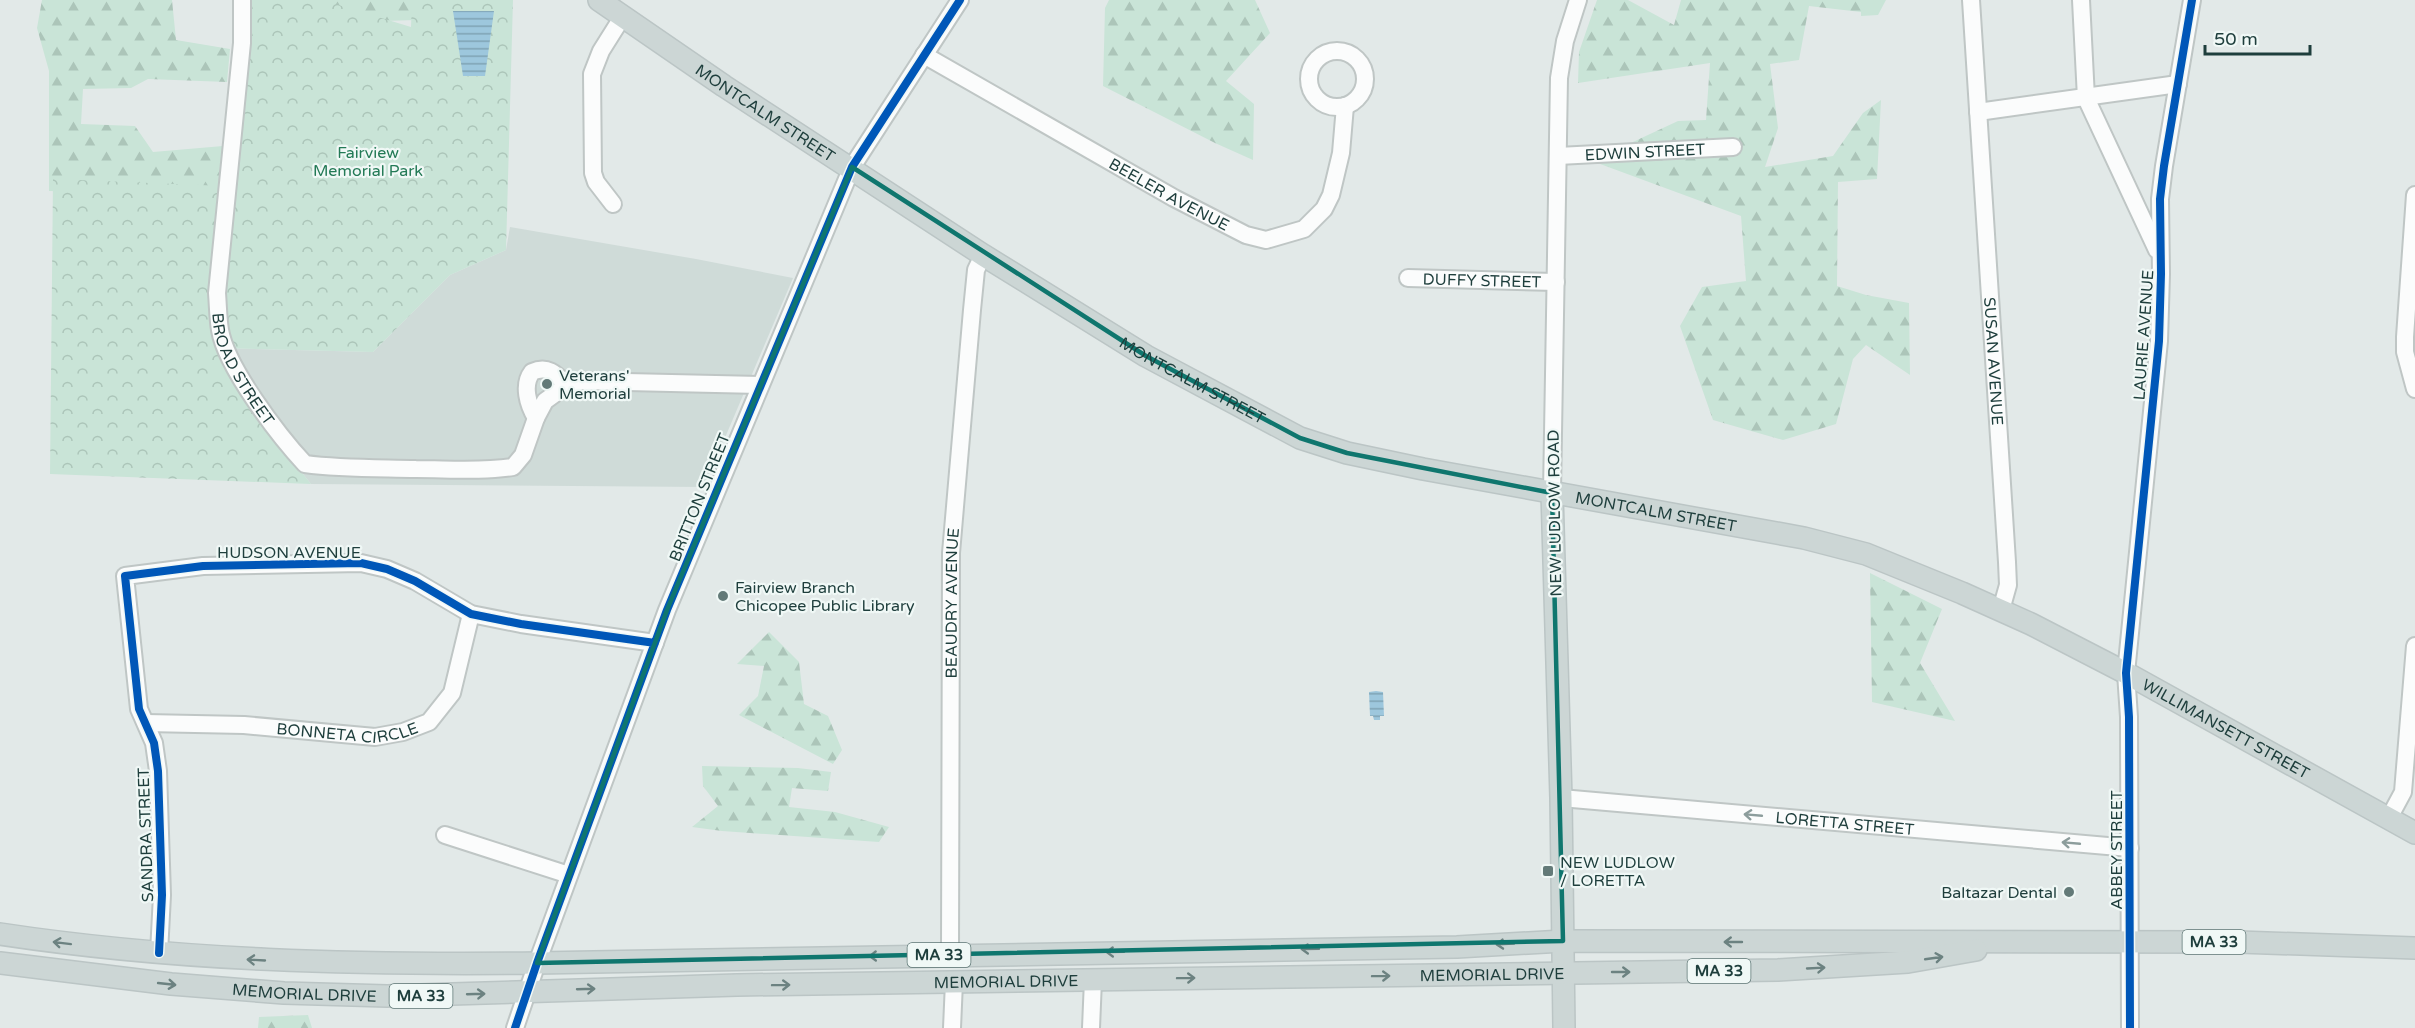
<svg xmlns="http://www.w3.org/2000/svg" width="2415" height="1028" font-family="'Varela Round',sans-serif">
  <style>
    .built { fill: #cfdbd8 }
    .forest { fill: url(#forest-firs) }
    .park { fill: url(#park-crowns) }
    .water { fill: url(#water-rules) }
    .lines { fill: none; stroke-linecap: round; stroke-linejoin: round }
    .minor-casing { stroke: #bfc6c5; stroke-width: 20 }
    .major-casing { stroke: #bbc5c5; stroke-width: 24 }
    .minor { stroke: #fbfcfc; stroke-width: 16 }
    .major { stroke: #ccd6d5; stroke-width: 21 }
    .cycleway-casing { stroke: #f0f8f6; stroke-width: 11 }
    .cycleway { stroke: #0057b8; stroke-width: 8 }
    .oneway { stroke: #8c9d9c }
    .oneway2 { stroke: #6c8281 }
    .marked { fill: none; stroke: #0f766e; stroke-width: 4.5; stroke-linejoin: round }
    .poi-dot { fill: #637a78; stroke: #f0f8f6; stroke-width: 2 }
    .labels { text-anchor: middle; stroke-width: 4.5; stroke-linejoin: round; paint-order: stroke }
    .shield { fill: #f0f8f6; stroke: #5d7674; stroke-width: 1.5 }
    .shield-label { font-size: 15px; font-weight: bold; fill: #1e3e3c }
    .street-label { font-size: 16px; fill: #1e3e3c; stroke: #f0f8f6 }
    .park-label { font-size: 16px; fill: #237a56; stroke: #f0f8f6 }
    .poi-label { font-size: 16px; fill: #1e3e3c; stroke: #f0f8f6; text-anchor: start }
  </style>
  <defs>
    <pattern id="forest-firs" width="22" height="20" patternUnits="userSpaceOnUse" patternTransform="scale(1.5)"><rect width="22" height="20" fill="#c9e4d7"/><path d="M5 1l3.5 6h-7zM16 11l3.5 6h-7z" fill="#acc5b9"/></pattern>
    <pattern id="park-crowns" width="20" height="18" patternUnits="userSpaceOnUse" patternTransform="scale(1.5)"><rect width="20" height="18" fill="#c9e4d7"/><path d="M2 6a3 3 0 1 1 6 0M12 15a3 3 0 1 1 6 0" fill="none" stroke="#acc5b9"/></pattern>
    <pattern id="water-rules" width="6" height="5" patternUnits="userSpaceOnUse" patternTransform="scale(1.5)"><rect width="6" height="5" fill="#9dc7dd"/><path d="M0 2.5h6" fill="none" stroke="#7fa3b4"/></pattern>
  </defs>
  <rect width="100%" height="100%" fill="#e2e9e8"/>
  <!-- built -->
  <path class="built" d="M510,227L696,259L793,278L704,487L311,484L255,414L219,348L373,352L450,275L506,250Z"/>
  <!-- forest -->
  <path class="forest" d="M42,0H172L176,40L230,49L227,82L148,79L131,88L83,89L81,124L135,126L153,152L223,146L219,195L49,191V71L37,28Z
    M277,0H423L416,20L351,22Z
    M1109,0H1255L1270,33L1226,81L1254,104L1253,160L1215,143L1103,86L1105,8Z
    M1597,0H1628L1674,25L1681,0H1886L1878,15L1861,16V12L1809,6L1799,60L1770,64L1778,128L1765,167L1833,156L1863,113L1881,100L1877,179L1838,182L1837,286L1866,295L1909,303L1910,375L1866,345L1853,359L1836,424L1783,440L1713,420L1680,326L1702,287L1746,281L1741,216L1592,161L1678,121L1706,120L1710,63L1578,83L1579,52Z
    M1870,573L1942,609L1920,663L1955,721L1872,702Z
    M769,632L799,662L804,704L828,716L842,750L833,764L739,715L758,696L764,666L737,664Z
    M702,766L798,768L831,772L828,791L792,788L789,807L835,812L889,827L879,842L722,831L692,827L718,806L703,786Z
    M308,1015L312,1028H258L259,1017Z"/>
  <!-- park -->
  <path class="park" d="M240,0H322L411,27L412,0H513L506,250L450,275L373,352L220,348L255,414L311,484L50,474L53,179L224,186Z"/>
  <!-- water -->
  <path class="water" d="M453,11H494L485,76H463Z
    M1376,691L1383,692L1384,716H1380V720H1374L1373,716H1370L1369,692Z"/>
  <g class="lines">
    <defs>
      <g id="minor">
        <path id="s1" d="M242,0V43L217,293C218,305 218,318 220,330C226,367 279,436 305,464C342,469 379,468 416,469C448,469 482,472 513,467L523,455L536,418"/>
        <path id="s2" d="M1971,0L2007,562L2008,585L2001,610"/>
        <path d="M2081,0L2086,98L2157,250"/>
        <circle cx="1337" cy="79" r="28"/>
        <path id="s3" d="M924,55L1174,198L1246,235L1266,240L1304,229L1324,209L1331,195L1341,153L1345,106"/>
        <path d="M1978,112L2178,84"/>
        <path id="s4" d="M1558,156L1733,147"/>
        <path d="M2415,195L2405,337V352L2415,389"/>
        <path d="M613,204L596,182L593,173L592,74L601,51L623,16"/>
        <path id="s5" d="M1408,278L1556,282"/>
        <path d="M567,385L545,401L536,418C528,405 522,385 532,372C548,365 556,374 567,385L582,381L760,385"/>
        <path d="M1552,493L1559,78L1565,41L1578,0"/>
        <path id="s6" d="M146,723L244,725L375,737L403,732L429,722L452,693L471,614"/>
        <path id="s7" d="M1561,798L2130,848"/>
        <path d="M2389,818L2403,792L2415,646"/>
        <path d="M445,835L569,875"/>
        <path d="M159,953L162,895L158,771L154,743L139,709L125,576L203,566L361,563L387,569L415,581L471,614L521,624L655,643"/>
        <path id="s8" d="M950,954L951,553L972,310L976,270L983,255"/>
        <path d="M515,1028L537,963L667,610L852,167L960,0"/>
        <path d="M952,1028L954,982"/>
        <path d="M1091,1028L1093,980"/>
        <path d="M2130,1028L2129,717L2126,673L2159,341L2161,274L2160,199L2164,166L2192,0"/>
      </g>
      <g id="major">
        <path id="s9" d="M599,0L724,86L983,255L1146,356L1300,438L1347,453L1423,469L1804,538L1866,554L1962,593L2031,624L2126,673L2415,833"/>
        <path d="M1552,493L1561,798L1564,1028"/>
        <path d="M0,934C178,961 357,965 537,963L1457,947L1563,941L2239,942L2415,948"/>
        <path id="s10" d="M0,963L171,984L284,993L387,996L737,985L1778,970L1908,962L1976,950"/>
      </g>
    </defs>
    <!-- minor casing -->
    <use href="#minor" class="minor-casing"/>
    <!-- major casing -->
    <use href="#major" class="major-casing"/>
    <!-- minor -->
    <use href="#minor" class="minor"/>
    <!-- major -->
    <use href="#major" class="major"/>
    <defs>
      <path id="cycleway" d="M159,953L162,895L158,771L154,743L139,709L125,576L203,566L361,563L387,569L415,581L471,614L521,624L655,643
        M515,1028L537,963L667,610L852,167L960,0
        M2130,1028L2129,717L2126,673L2159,341L2161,274L2160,199L2164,166L2192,0"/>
    </defs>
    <!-- cycleway casing -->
    <use href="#cycleway" class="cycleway-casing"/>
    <!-- cycleway -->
    <use href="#cycleway" class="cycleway"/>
  </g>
  <!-- one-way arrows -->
  <defs><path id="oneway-shaft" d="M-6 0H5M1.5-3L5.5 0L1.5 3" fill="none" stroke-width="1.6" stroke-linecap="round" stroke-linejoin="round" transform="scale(1.5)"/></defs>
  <g class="oneway">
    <use href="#oneway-shaft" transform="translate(1753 815) rotate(-175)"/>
    <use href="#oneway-shaft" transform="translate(2071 843) rotate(-175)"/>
  </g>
  <g class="oneway2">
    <use href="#oneway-shaft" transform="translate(1733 942) rotate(-180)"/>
    <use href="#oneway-shaft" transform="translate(62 943) rotate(-173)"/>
    <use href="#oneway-shaft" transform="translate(1505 944) rotate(177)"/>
    <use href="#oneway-shaft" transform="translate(1310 949) rotate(179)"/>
    <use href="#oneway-shaft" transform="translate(1115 952) rotate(179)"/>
    <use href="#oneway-shaft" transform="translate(878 956) rotate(179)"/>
    <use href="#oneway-shaft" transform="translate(1934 958) rotate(-8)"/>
    <use href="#oneway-shaft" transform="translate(256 960) rotate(-177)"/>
    <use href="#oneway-shaft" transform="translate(1816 968) rotate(-3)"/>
    <use href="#oneway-shaft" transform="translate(1621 972)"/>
    <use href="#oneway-shaft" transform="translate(1381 976) rotate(-1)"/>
    <use href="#oneway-shaft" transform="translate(1186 978) rotate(-1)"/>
    <use href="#oneway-shaft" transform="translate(167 984) rotate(6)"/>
    <use href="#oneway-shaft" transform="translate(781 985) rotate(-1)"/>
    <use href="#oneway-shaft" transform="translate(586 989) rotate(-2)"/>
    <use href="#oneway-shaft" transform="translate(476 994) rotate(-2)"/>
  </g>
  <!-- marked area -->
  <path class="marked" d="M852,167L1146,356L1300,438L1347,453L1552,493L1563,941L537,963L667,610Z"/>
  <!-- markers -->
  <g class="poi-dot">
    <circle cx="547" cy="384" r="6"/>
    <circle cx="723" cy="596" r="6"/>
    <rect x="1542" y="865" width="12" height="12" rx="3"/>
    <circle cx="2069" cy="892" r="6"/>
  </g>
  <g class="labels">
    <!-- shield labels -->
    <g class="shield">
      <rect x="2182.5" y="930" width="63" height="24" rx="4.5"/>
      <rect x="907.5" y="943" width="63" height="24" rx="4.5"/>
      <rect x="1687.5" y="959" width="63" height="24" rx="4.5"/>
      <rect x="389.5" y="984" width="63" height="24" rx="4.5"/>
    </g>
    <g class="shield-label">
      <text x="2214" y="947">MA 33</text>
      <text x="939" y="960">MA 33</text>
      <text x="1719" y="976">MA 33</text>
      <text x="421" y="1001">MA 33</text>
    </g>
    <!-- street labels -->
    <g class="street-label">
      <text dy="6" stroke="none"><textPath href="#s9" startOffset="201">MONTCALM STREET</textPath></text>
      <text dy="6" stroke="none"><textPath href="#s4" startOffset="87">EDWIN STREET</textPath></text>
      <text dy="6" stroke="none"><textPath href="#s3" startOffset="282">BEELER AVENUE</textPath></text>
      <text dy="6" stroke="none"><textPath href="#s5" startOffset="74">DUFFY STREET</textPath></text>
      <text transform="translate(2143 335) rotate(-86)" y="6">LAURIE AVENUE</text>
      <text dy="6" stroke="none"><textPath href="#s2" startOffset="362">SUSAN AVENUE</textPath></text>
      <text dy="6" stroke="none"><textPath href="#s1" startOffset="376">BROAD STREET</textPath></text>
      <text dy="6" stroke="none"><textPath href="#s9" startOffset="705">MONTCALM STREET</textPath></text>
      <text transform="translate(699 497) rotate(-68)" y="6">BRITTON STREET</text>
      <text dy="6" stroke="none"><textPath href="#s9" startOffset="1191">MONTCALM STREET</textPath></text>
      <text transform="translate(1554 513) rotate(-91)" y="6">NEW LUDLOW ROAD</text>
      <text x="289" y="558">HUDSON AVENUE</text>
      <text dy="6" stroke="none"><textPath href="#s8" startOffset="351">BEAUDRY AVENUE</textPath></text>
      <text dy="6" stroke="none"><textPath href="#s6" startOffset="202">BONNETA CIRCLE</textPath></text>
      <text dy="6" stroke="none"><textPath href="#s9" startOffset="1806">WILLIMANSETT STREET</textPath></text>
      <text dy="6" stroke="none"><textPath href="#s7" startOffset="285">LORETTA STREET</textPath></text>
      <text transform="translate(145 835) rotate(-92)" y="6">SANDRA STREET</text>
      <text transform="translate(2116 850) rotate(-90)" y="6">ABBEY STREET</text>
      <text dy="6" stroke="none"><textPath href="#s10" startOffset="1494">MEMORIAL DRIVE</textPath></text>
      <text dy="6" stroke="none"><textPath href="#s10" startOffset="1008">MEMORIAL DRIVE</textPath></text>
      <text dy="6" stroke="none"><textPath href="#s10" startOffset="306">MEMORIAL DRIVE</textPath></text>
    </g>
    <!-- park labels -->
    <g class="park-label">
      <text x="368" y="158">Fairview<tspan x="368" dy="18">Memorial Park</tspan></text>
    </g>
    <!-- poi labels -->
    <g class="poi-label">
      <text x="559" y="381">Veterans'<tspan x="559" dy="18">Memorial</tspan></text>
      <text x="735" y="593">Fairview Branch<tspan x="735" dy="18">Chicopee Public Library</tspan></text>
      <text x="1560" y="868">NEW LUDLOW<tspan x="1560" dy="18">/ LORETTA</tspan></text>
      <text x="2057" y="898" text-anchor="end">Baltazar Dental</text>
    </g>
  </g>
  <!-- scale -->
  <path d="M2205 45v9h105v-9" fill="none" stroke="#1e3e3c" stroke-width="3"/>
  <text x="2214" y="45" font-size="18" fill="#1e3e3c" stroke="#f0f8f6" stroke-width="4.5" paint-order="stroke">50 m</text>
</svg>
